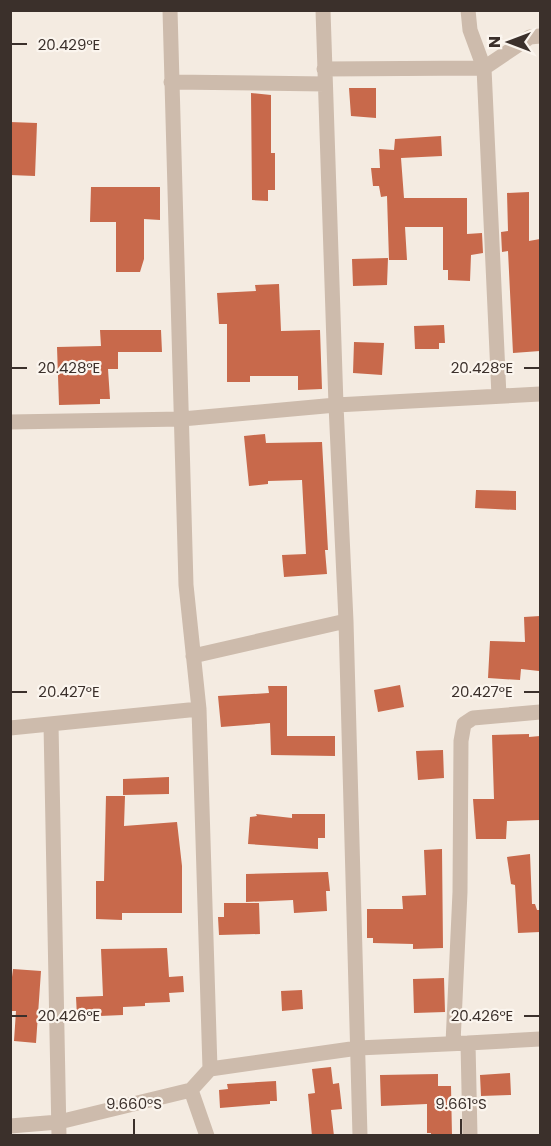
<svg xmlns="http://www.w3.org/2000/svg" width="551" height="1146" font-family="Poppins,sans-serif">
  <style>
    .building { fill: #c8694b }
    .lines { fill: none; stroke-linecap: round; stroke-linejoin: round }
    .minor { stroke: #cdbbac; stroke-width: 15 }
    .ticks { fill: none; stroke: #3b302b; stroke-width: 2 }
    .ticks-label { font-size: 15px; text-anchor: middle; fill: #3b302b; stroke: #fbf5ee; stroke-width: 4.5; stroke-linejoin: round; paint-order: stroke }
  </style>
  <rect width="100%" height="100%" fill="#f4ebe1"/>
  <!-- building -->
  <path class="building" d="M349,88H376V118L351,116Z
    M251,93L271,95V153H275V190H268V201L252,200Z
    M10,122L37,123L35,176L10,175Z
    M441,136L442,156L401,158L404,198H467V234L482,233L483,253L471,255L470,281L448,280V270H443V227H405L407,260H389L387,196L381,197L379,186H373L371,168H380L379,149L394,150L395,139Z
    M91,187H160V220L144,219V259L140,272H116V222H90Z
    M529,192V241L540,239V351L513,353L508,251L502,252L501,232L508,231L507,193Z
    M388,258L387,285L353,286L352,259Z
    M279,284L281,331L320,330L322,389L298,390V376H250V382H227V324H219L217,293L256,291L255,285Z
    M444,325L445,343H439V349H415L414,326Z
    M100,330H161L162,352H118V369H108L110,399H100V404L59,405L57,347L101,346Z
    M354,342L384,343L382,375L353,373Z
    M265,434L266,443L322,442L328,550H325L327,574L284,577L282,555L306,554L302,480L268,481V484L249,486L244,436Z
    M476,490L516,491V510L475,508Z
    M540,616L539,671L521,669L520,680L488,678L490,641L525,642L524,617Z
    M400,685L404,707L378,712L374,690Z
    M268,686H287V736H335V756L271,755L270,723L221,727L218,696L269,693Z
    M529,734V737L540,736V820L507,821L506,839H476L473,799H494L492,735Z
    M443,750L444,778L418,780L416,751Z
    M169,777V794L123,795V779Z
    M106,796H125L124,826L177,822L182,866V913H122V920L96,919V881H104Z
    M256,814L292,818V814H325V838H318V849L248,844L250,817L257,816Z
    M442,849L443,948L413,949V944L373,943V938H367V909H403L402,896L426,895L424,850Z
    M530,854L532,904H535L537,910H540V932L518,933L515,885L511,884L507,857Z
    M328,872L330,891H326L327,911L294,913L293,900L246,902V874Z
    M224,903H259L260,934L219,935L218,917H224Z
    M167,948L169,977L183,976L184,992L169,993L170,1002L145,1003V1006L123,1007V1015L77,1017L76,997L103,996L101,949Z
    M13,969L41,971L36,1043L14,1041L16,1011H10V977H12Z
    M444,978L445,1012L414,1013L413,979Z
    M302,990L303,1009L282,1011L281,991Z
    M331,1067L333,1084L339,1083L342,1109L331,1110L334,1136H312L308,1094L315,1093L312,1069Z
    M510,1073L511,1095L481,1096L480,1075Z
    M438,1074V1086H451L452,1136H431V1133H427V1104L381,1106L380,1075Z
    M276,1081L277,1101H270V1104L220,1108L219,1090L228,1089L227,1084Z"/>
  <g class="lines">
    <!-- minor -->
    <path class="minor" d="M170,10L186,585L199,709L210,1069L191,1090L207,1136
      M323,10L336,405L346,621L360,1136
      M468,10L470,30L484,68L499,396
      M324,69L484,68L530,37L540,36
      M171,82L325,84
      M10,422L182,419L336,405L540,394
      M193,656L346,621
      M51,724L59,1136
      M10,728L199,709
      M453,1043L460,892L461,741L464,724L473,718L540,712
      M210,1069L358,1048L468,1043
      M10,1126L59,1122L191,1090
      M470,1136L468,1043L540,1039"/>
  </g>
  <!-- ticks -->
  <path class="ticks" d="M12,44H27M12,368H27M524,368H539M12,692H27M524,692H539M12,1016H27M524,1016H539M134,1119V1134M461,1119V1134"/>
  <g class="ticks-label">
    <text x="69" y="50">20.429°E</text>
    <text x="482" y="373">20.428°E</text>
    <text x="69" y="373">20.428°E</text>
    <text x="482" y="697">20.427°E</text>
    <text x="69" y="697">20.427°E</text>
    <text x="482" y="1021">20.426°E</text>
    <text x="69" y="1021">20.426°E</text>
    <text x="134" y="1109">9.660°S</text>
    <text x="461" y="1109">9.661°S</text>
  </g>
  <!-- border -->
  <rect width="551" height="1146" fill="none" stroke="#3b302b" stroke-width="24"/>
  <!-- north arrow -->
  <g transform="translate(509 42) rotate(270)" stroke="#fbf5ee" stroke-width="4.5" paint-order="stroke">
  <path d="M0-4.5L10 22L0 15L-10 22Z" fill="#3b302b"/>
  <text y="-9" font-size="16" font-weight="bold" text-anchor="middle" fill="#3b302b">N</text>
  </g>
</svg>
